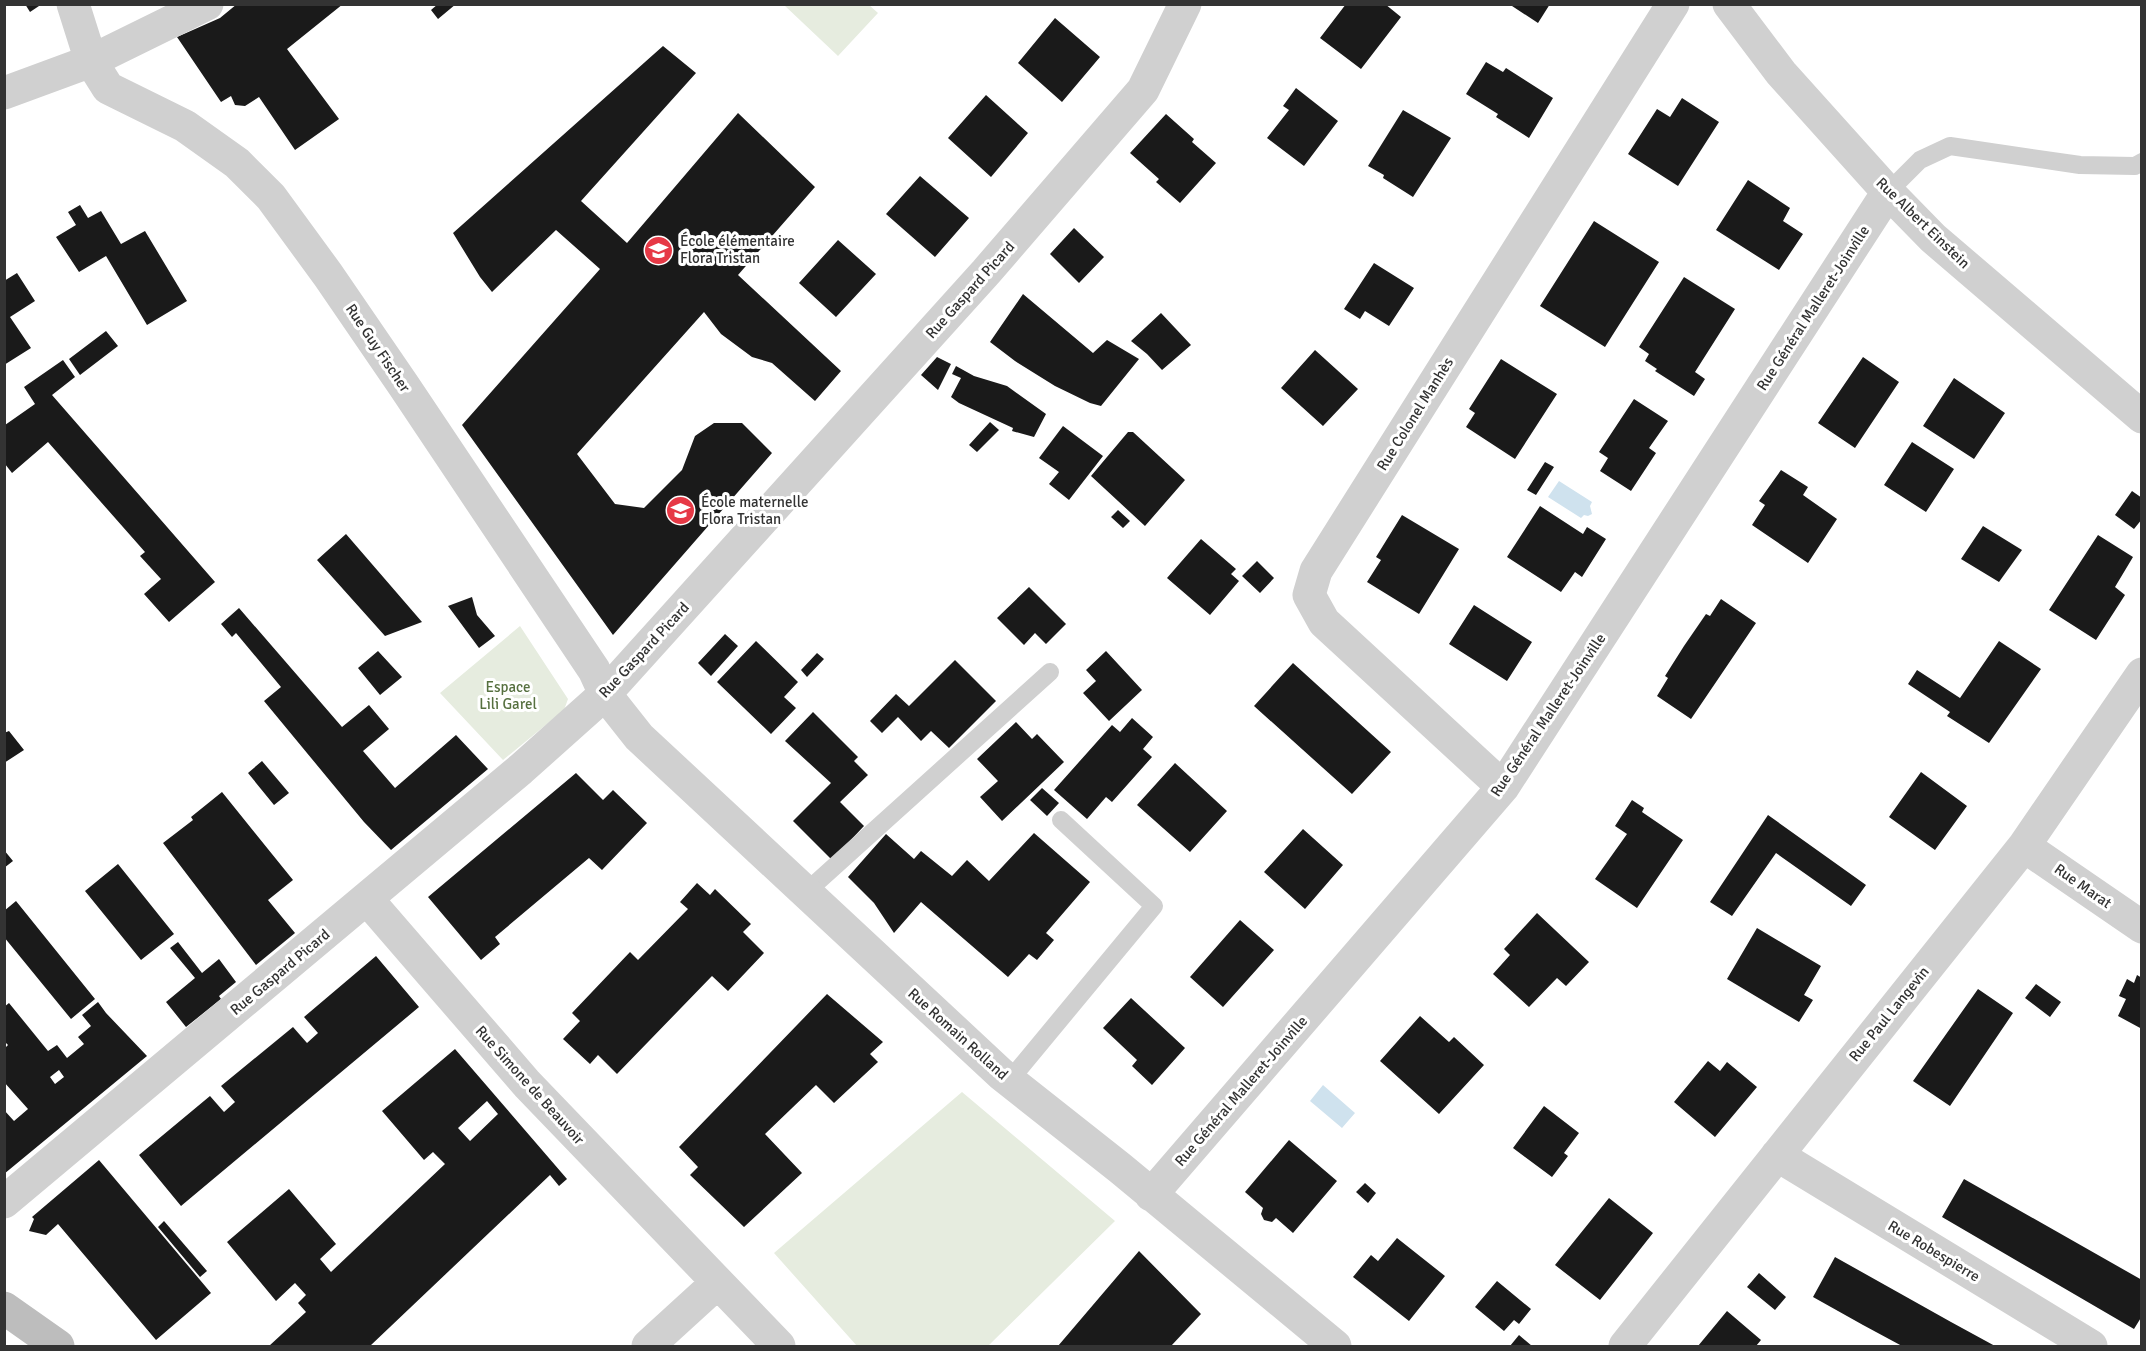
<svg xmlns="http://www.w3.org/2000/svg" width="2146" height="1351" font-family="Signika,sans-serif">
  <style>
    .green { fill: #e6ecdf }
    .water { fill: #cfe2ee }
    .building { fill: #1a1a1a; fill-rule: evenodd }
    .lines { fill: none; stroke-linecap: round; stroke-linejoin: round }
    .service { stroke: #d0d0d0; stroke-width: 18 }
    .minor { stroke: #d0d0d0; stroke-width: 33 }
    .secondary { stroke: #bdbdbd; stroke-width: 33 }
    .labels { text-anchor: middle; stroke-width: 6; stroke-linejoin: round; paint-order: stroke }
    .street-label { font-size: 15px; fill: #333; stroke: #fff }
    .poi-label { font-size: 15px; fill: #333; stroke: #fff; text-anchor: start }
    .park-label { font-size: 15px; fill: #56703f; stroke: #fff }
  </style>
  <rect width="100%" height="100%" fill="#fff"/>
  <!-- green -->
  <path class="green" d="M784,5H869L878,13L838,56Z
    M520,626L568,699L564,710L503,760L440,693Z
    M962,1092L1115,1221L988,1346H857L774,1253Z"/>
  <!-- water -->
  <path class="water" d="M1559,481L1592,502L1590,506L1592,514L1588,516L1584,515L1581,518L1548,497Z
    M1323,1085L1355,1113L1342,1128L1310,1101Z"/>
  <!-- building -->
  <path class="building" d="M25,4H42L30,12Z
    M237,4H343L287,49L339,119L295,150L259,97L245,106L235,105L231,96L221,102L177,37L220,18Z
    M438,4H456L438,19L431,10Z
    M1346,4H1385L1401,17L1361,69L1320,38Z
    M1509,4H1550L1538,23Z
    M1055,18L1100,57L1062,102L1018,63Z
    M663,46L696,73L581,201L627,243L738,113L815,187L738,275L841,371L815,401L772,363L752,357L721,334L704,312L577,454L615,504L644,508L682,470L695,436L714,423H742L772,453L613,635L462,425L600,269L556,230L492,292L480,277L453,233Z
    M1486,62L1503,72L1506,68L1553,98L1529,138L1496,117L1498,114L1466,94Z
    M1296,88L1338,121L1304,166L1267,138L1289,110L1283,106Z
    M986,95L1028,133L991,177L948,138Z
    M1682,98L1719,122L1678,186L1628,154L1657,109L1670,117Z
    M1403,110L1451,138L1413,197L1383,178L1384,175L1368,166Z
    M1166,114L1194,139L1192,142L1216,163L1180,203L1156,182L1159,179L1130,153Z
    M920,176L969,218L935,257L886,214Z
    M1748,180L1790,208L1783,221L1803,234L1779,270L1716,230Z
    M80,205L88,218L101,211L121,244L145,231L187,301L147,325L106,256L79,272L56,237L76,225L68,212Z
    M1594,221L1659,262L1605,347L1540,306Z
    M1074,228L1104,257L1079,283L1050,254Z
    M838,240L876,274L836,317L799,283Z
    M1374,263L1414,288L1389,326L1365,311L1360,319L1344,309Z
    M17,273L35,301L10,317L31,348L4,365V281Z
    M1684,277L1735,309L1695,372L1705,379L1694,396L1655,371L1657,369L1645,361L1649,354L1639,347Z
    M1023,294L1093,353L1107,340L1139,359L1101,406L1090,403L1055,386L1015,361L990,342Z
    M1161,313L1191,345L1162,370L1147,354L1131,341Z
    M106,331L118,346L80,375L69,359Z
    M1315,350L1358,389L1323,426L1281,388Z
    M937,357L951,364L938,390L921,375Z
    M1863,357L1899,382L1855,448L1818,423Z
    M1501,359L1557,394L1515,459L1466,427L1475,413L1469,409Z
    M63,360L75,377L52,395L215,582L169,622L144,594L161,579L140,556L145,552L48,442L12,473L5,464V425L35,404L24,387Z
    M956,366L974,376L1007,386L1046,414L1034,437L1012,431L1013,428L959,403L951,397L961,378L952,374Z
    M1954,378L2005,413L1974,459L1923,426Z
    M1634,399L1668,421L1649,448L1656,453L1631,491L1600,471L1608,458L1599,452Z
    M990,422L999,430L977,452L969,445Z
    M1063,426L1103,456L1069,500L1049,484L1059,472L1039,458Z
    M1128,432H1133L1185,480L1145,526L1091,476Z
    M1912,442L1954,469L1926,512L1884,485Z
    M1545,462L1554,467L1536,495L1527,490Z
    M1781,470L1808,487L1803,495L1837,519L1808,563L1752,525L1765,505L1759,501Z
    M2132,491L2142,498V519L2134,529L2115,515Z
    M1540,506L1583,534L1587,527L1606,539L1582,577L1575,572L1561,592L1507,557Z
    M1118,510L1130,521L1123,528L1111,517Z
    M1402,515L1459,549L1419,614L1367,582L1381,560L1376,557Z
    M1983,526L2022,550L1999,582L1961,559Z
    M346,534L422,622L385,636L317,560Z
    M2098,535L2133,557L2115,587L2125,595L2096,640L2049,610Z
    M1201,539L1236,569L1231,574L1239,581L1210,615L1167,578Z
    M1257,561L1274,578L1260,593L1242,576Z
    M1029,587L1066,624L1046,644L1035,633L1024,645L997,618Z
    M472,597L477,615L495,636L479,648L448,606Z
    M1721,599L1756,623L1691,719L1657,696L1668,678L1665,676L1684,646L1706,614L1710,616Z
    M1474,605L1532,642L1507,681L1449,644Z
    M239,608L342,727L369,705L389,729L363,751L395,788L456,735L488,769L391,850L364,822L264,701L281,687L236,633L232,637L221,624Z
    M725,634L738,646L711,676L698,663Z
    M756,641L798,682L784,697L796,708L771,734L717,682Z
    M1999,641L2041,669L1989,743L1947,716L1950,712L1908,684L1917,670L1960,698Z
    M378,651L402,677L380,695L358,668Z
    M1106,651L1142,690L1109,721L1083,693L1096,681L1086,670Z
    M817,653L824,659L807,677L801,670Z
    M955,660L996,701L949,748L931,731L921,741L898,717L882,733L870,721L896,694L909,706Z
    M1293,663L1391,752L1352,794L1254,706Z
    M813,712L858,757L854,761L868,775L840,802L864,826L832,860L793,821L831,783L785,741Z
    M1132,718L1153,737L1143,749L1152,757L1112,802L1106,797L1087,819L1054,790L1112,725L1120,732Z
    M1016,722L1032,739L1037,734L1064,762L1002,821L980,797L998,781L977,759Z
    M9,731L24,750L4,763V733Z
    M262,761L289,793L274,805L248,773Z
    M1175,763L1227,811L1190,852L1137,805Z
    M1921,772L1967,806L1935,850L1889,817Z
    M576,773L603,800L613,790L647,823L602,870L589,858L495,937L500,944L481,960L428,897Z
    M1042,788L1059,803L1047,816L1030,800Z
    M222,792L293,880L268,900L295,933L256,965L163,843L193,820L191,817Z
    M1632,800L1644,808L1642,812L1683,840L1637,908L1595,879L1627,834L1615,826Z
    M1768,815L1866,885L1851,906L1776,853L1732,916L1710,902Z
    M1303,829L1343,865L1305,909L1264,872Z
    M1034,833L1090,882L1046,933L1054,940L1037,960L1029,954L1008,977L921,902L894,933L874,903L848,877L886,834L914,859L921,851L952,876L967,860L989,881Z
    M4,850L13,861L4,868Z
    M118,864L174,934L141,960L85,891Z
    M697,883L710,895L715,889L751,924L743,932L764,953L728,991L712,976L617,1074L598,1055L590,1064L563,1039L580,1021L572,1013L630,952L638,960L688,909L680,902Z
    M16,901L95,999L71,1019L4,937V911Z
    M1537,913L1589,962L1566,986L1557,978L1529,1007L1493,974L1510,955L1504,949Z
    M1240,920L1274,950L1223,1007L1190,977Z
    M1757,928L1821,966L1804,995L1813,1000L1799,1022L1727,979Z
    M178,942L202,973L219,959L236,982L219,996L221,999L186,1027L166,1002L195,978L170,948Z
    M376,956L419,1007L181,1206L139,1155L210,1096L224,1112L235,1102L221,1086L293,1027L307,1043L318,1033L304,1017Z
    M2137,975L2142,978V1029L2118,1016L2126,999L2119,996L2127,979L2134,983Z
    M2036,984L2061,1002L2050,1017L2025,998Z
    M1978,989L2013,1013L1950,1106L1913,1081Z
    M827,994L883,1042L870,1054L878,1062L834,1103L816,1085L765,1134L802,1173L744,1227L690,1175L698,1167L679,1147Z
    M1131,998L1185,1048L1152,1085L1132,1066L1137,1060L1103,1028Z
    M98,1002L106,1013L147,1056L4,1174V1110L14,1121L28,1109L4,1082V1049L8,1045L4,1041V1007L9,1003L48,1051L57,1045L67,1058L84,1044L78,1037L91,1026L82,1015ZM59,1070L64,1077L55,1084L50,1077Z
    M1420,1016L1449,1042L1454,1037L1484,1065L1439,1114L1380,1061Z
    M455,1049L567,1179L559,1186L550,1175L370,1346H269L306,1312L298,1303L306,1295L295,1283L276,1301L227,1242L289,1189L336,1244L320,1259L331,1272L445,1164L433,1152L424,1160L382,1111ZM487,1101L498,1114L470,1141L458,1128Z
    M1708,1061L1720,1071L1727,1062L1757,1087L1715,1137L1674,1102Z
    M1544,1106L1579,1133L1564,1153L1568,1156L1552,1177L1513,1148Z
    M1289,1140L1337,1181L1293,1233L1276,1218L1272,1222L1264,1220L1261,1214L1263,1208L1245,1192Z
    M99,1160L211,1293L156,1340L58,1224L46,1235L29,1231L34,1219L32,1217Z
    M1964,1179L2142,1280V1316L2134,1329L1942,1217Z
    M1365,1183L1376,1193L1368,1203L1356,1192Z
    M1609,1198L1653,1233L1600,1300L1555,1265Z
    M164,1221L207,1271L200,1277L158,1227Z
    M1397,1238L1445,1276L1409,1321L1353,1277L1371,1255L1378,1261Z
    M1139,1251L1201,1314L1171,1346H1058Z
    M1835,1257L1951,1322L1995,1346H1902L1863,1325L1813,1297Z
    M1759,1273L1786,1297L1775,1310L1747,1287Z
    M1497,1281L1531,1309L1519,1324L1514,1320L1504,1331L1475,1307Z
    M1727,1311L1761,1340L1756,1346H1698Z
    M1519,1335L1532,1346H1510Z"/>
  <g class="lines">
    <!-- service -->
    <path class="service" d="M1888,192L1920,160L1950,146L2080,165L2135,166L2142,162
      M805,893L1050,672
      M1009,1081L1154,906L1061,820"/>
    <!-- minor -->
    <path class="minor" d="M73,4L91,61L108,88L185,126L237,163L271,197L328,275L404,386L594,670L605,694L639,737L1001,1074L1120,1168L1335,1346
      M1729,4L1781,73L1888,192L1933,238L2142,417
      M4,93L91,61L207,4
      M1503,787L1324,622L1309,595L1316,571L1673,4
      M2024,846L2142,927
      M367,899L527,1084L779,1346
      M1777,1155L2091,1346
      M1151,1195L1503,787L1888,192
      M4,1202L521,769L605,694L986,272L1143,90L1185,4
      M648,1346L717,1283
      M1625,1346L2024,846L2142,674"/>
    <!-- secondary -->
    <path class="secondary" d="M4,1308L58,1346"/>
  </g>
  <!-- icons -->
  <defs>
    <symbol id="school-disc" viewBox="-11 -11 22 22"><circle r="9.5" fill="#e63946" stroke="#fff"/><path d="M0-5L7-2L0 1L-7-2ZM-4 1L0 2.5L4 1V4Q0 6-4 4Z" fill="#fff"/></symbol>
  </defs>
  <g fill-rule="evenodd">
    <use href="#school-disc" x="642" y="234" width="33" height="33"/>
    <use href="#school-disc" x="664" y="494" width="33" height="33"/>
  </g>
  <g class="labels">
    <!-- street labels -->
    <g class="street-label">
      <text transform="translate(1923 223) rotate(44)" y="5">Rue Albert Einstein</text>
      <text transform="translate(970 290) rotate(-48)" y="5">Rue Gaspard Picard</text>
      <text transform="translate(1813 308) rotate(-57)" y="5">Rue Général Malleret-Joinville</text>
      <text transform="translate(378 348) rotate(56)" y="5">Rue Guy Fischer</text>
      <text transform="translate(1415 414) rotate(-58)" y="5">Rue Colonel Manhès</text>
      <text transform="translate(644 650) rotate(-47)" y="5">Rue Gaspard Picard</text>
      <text transform="translate(1548 715) rotate(-56)" y="5">Rue Général Malleret-Joinville</text>
      <text transform="translate(2083 886) rotate(35)" y="5">Rue Marat</text>
      <text transform="translate(280 972) rotate(-40)" y="5">Rue Gaspard Picard</text>
      <text transform="translate(1889 1014) rotate(-51)" y="5">Rue Paul Langevin</text>
      <text transform="translate(958 1034) rotate(42)" y="5">Rue Romain Rolland</text>
      <text transform="translate(530 1085) rotate(48)" y="5">Rue Simone de Beauvoir</text>
      <text transform="translate(1241 1091) rotate(-49)" y="5">Rue Général Malleret-Joinville</text>
      <text transform="translate(1934 1251) rotate(31)" y="5">Rue Robespierre</text>
    </g>
    <!-- poi labels -->
    <g class="poi-label">
      <text x="680" y="246">École élémentaire<tspan x="680" dy="17">Flora Tristan</tspan></text>
      <text x="701" y="507">École maternelle<tspan x="701" dy="17">Flora Tristan</tspan></text>
    </g>
    <!-- park labels -->
    <g class="park-label">
      <text x="508" y="692">Espace<tspan x="508" dy="17">Lili Garel</tspan></text>
    </g>
  </g>
  <!-- border -->
  <rect width="2146" height="1351" fill="none" stroke="#333333" stroke-width="12"/>
</svg>
